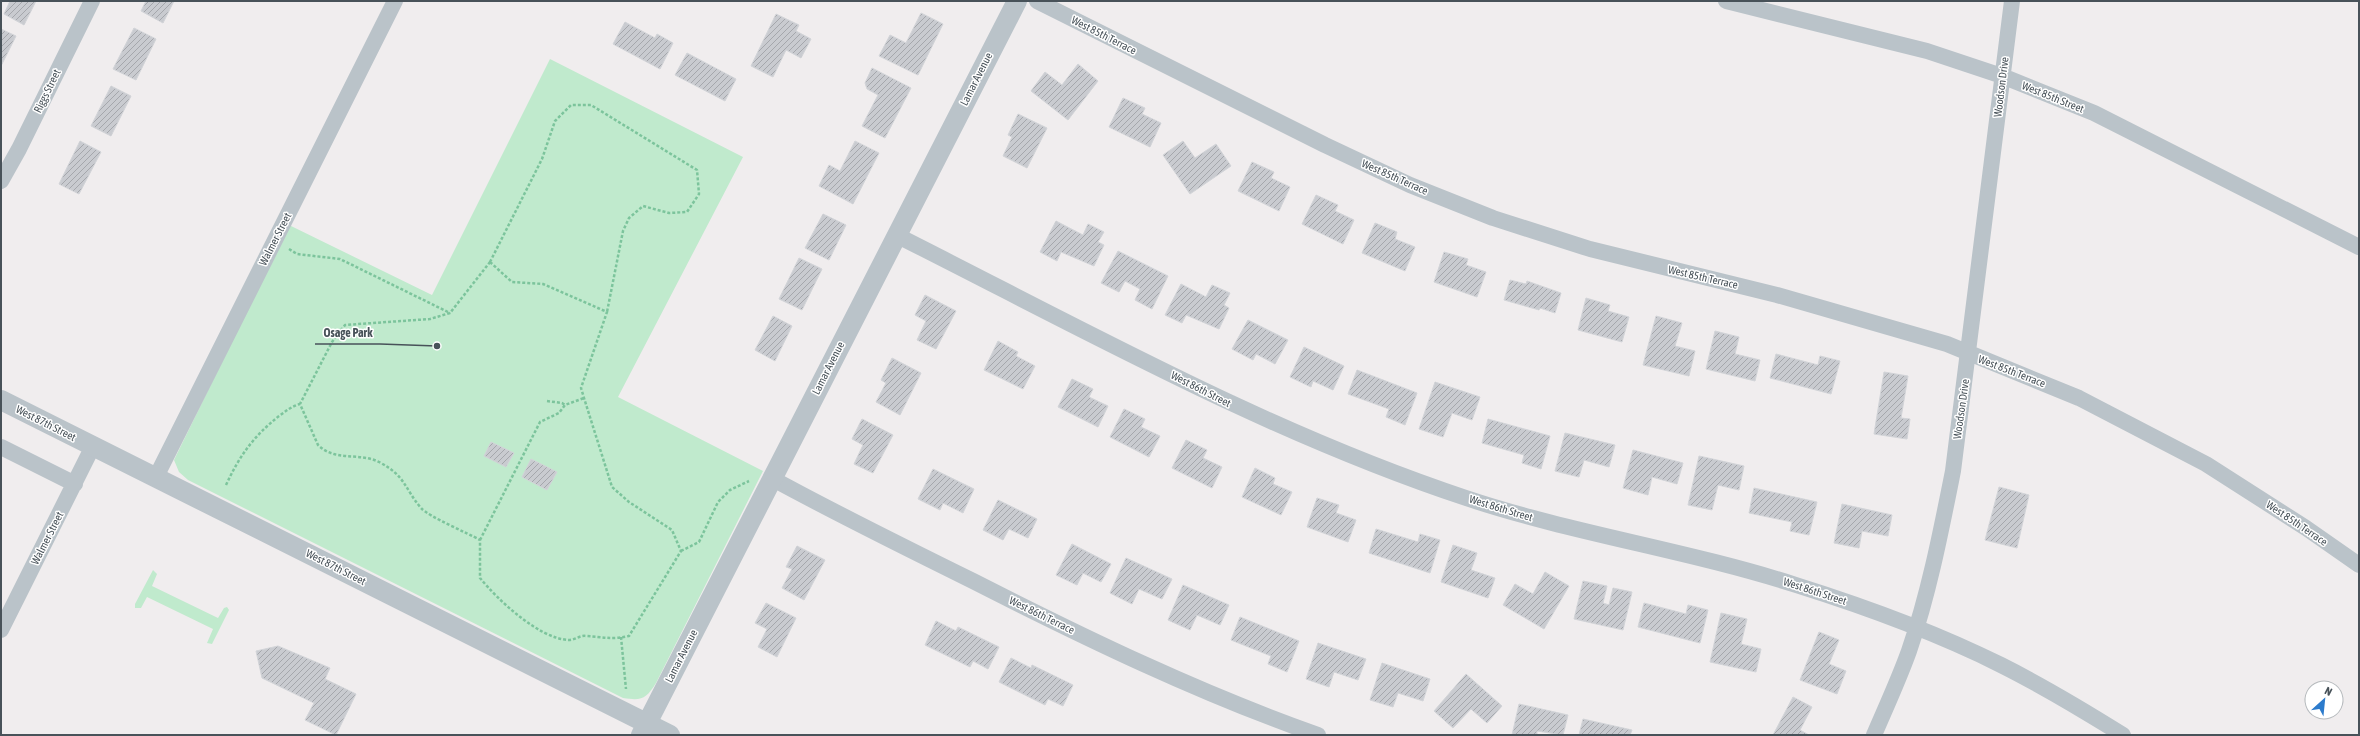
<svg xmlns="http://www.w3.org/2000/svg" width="2360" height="736" font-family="'Asap Condensed',sans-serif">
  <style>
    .green { fill: #c0eacd }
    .building { fill: url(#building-hatch); stroke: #d2d4d8 }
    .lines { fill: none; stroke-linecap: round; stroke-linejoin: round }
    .path { stroke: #7cc49c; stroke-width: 2.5; stroke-dasharray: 3 2; stroke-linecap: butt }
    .minor { stroke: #bac3c9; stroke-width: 16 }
    .tertiary { stroke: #bac3c9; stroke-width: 20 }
    .labels { text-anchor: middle; stroke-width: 3; stroke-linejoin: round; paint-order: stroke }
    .street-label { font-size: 11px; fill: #485259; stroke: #fff }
    .leader { fill: none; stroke: #485259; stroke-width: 1.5 }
    .callout-dot { fill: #485259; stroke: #fff; stroke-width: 1.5 }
    .callout-label { font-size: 12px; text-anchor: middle; font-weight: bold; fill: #485259; stroke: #fff; stroke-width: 3; stroke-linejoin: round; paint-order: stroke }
  </style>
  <defs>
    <pattern id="building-hatch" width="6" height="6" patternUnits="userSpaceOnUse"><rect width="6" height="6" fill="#c9cbd0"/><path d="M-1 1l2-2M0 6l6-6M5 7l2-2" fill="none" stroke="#a5a7ac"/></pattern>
  </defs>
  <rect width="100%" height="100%" fill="#f0edee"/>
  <!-- green -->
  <path class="green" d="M550,59L743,157L618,397L763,471L656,683C646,699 642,701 623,698L188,480L179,472L174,460L289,225L432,295Z
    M153,570L157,574L152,586L218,618L224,608L227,607L229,610L212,644L207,643L213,629L147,597L141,608H135V604Z"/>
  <!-- building -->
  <path class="building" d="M10,1H36L24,25L4,14Z
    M146,1H174L163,23L141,11Z
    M921,13L943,24L918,75L879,56L890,35L906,43Z
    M776,14L799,25L796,31L811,39L801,58L786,50L773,77L751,66Z
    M625,22L655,38L657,34L673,43L660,69L613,44Z
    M134,28L156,39L136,80L113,69Z
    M1,29L16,36L1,66Z
    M687,53L736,79L725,101L675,75Z
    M1078,64L1098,81L1068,120L1031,91L1045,72L1062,85Z
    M872,68L911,88L885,138L862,126L878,95L867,89L865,83Z
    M111,86L131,96L111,136L91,126Z
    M1123,98L1145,108L1142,114L1161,123L1150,147L1109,127Z
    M1018,114L1047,128L1027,168L1003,156L1012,137L1008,135Z
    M80,141L101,152L79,194L59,184Z
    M855,141L879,153L853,204L819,186L829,165L840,171Z
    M1183,141L1195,158L1216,144L1231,166L1190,194L1163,155Z
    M1252,162L1274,172L1271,178L1290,187L1279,211L1238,191Z
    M1316,195L1338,205L1335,211L1354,220L1343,244L1302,224Z
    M823,214L846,225L829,260L805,248Z
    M1056,221L1083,235L1088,224L1104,232L1098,242L1104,245L1094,266L1061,252L1057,261L1040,252Z
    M1375,223L1397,232L1395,239L1415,247L1405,271L1362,253Z
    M1118,251L1168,276L1152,309L1135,300L1140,289L1125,281L1119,292L1101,283Z
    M1444,252L1468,259L1466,265L1486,272L1477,297L1434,282Z
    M799,258L822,269L802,310L779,299Z
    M1510,280L1526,284L1527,281L1561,293L1555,313L1540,308L1539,310L1504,300Z
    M1181,284L1206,297L1212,285L1230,293L1224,305L1229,308L1219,329L1186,315L1182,323L1165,315Z
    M925,295L956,311L936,349L917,340L926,321L915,315Z
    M1586,298L1610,305L1608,311L1629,317L1622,342L1578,330Z
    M773,316L792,326L775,361L755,350Z
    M1656,316L1682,323L1675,346L1695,351L1689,376L1643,365Z
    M1248,320L1288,340L1275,364L1256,354L1253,360L1232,349Z
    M1715,331L1739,337L1735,354L1760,360L1755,381L1706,369Z
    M998,341L1018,352L1016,356L1035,366L1023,389L984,370Z
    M1304,347L1344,366L1333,390L1313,381L1311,387L1290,377Z
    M1776,354L1818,365L1820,356L1840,361L1831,394L1770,378Z
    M892,358L921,373L900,415L876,402L886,383L881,380Z
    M1357,370L1417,393L1405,425L1386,417L1389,409L1348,394Z
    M1884,372L1908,376L1901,418L1910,419L1907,439L1874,434Z
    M1072,379L1093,389L1089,397L1108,406L1098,427L1058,407Z
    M1435,382L1480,397L1472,420L1452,413L1443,437L1419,429Z
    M1124,409L1145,419L1141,427L1160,436L1149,457L1110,437Z
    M862,419L893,435L873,473L854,464L863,445L852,439Z
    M1488,419L1550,436L1541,469L1522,463L1524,455L1482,443Z
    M1565,433L1615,445L1609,467L1584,460L1579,477L1555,471Z
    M1186,440L1207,450L1203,458L1222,467L1212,488L1172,468Z
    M491,442L514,453L506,467L484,456Z
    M1633,450L1683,463L1677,484L1652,477L1648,495L1623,488Z
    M1699,456L1744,466L1739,490L1718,485L1712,510L1688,505Z
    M531,459L557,472L547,490L522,477Z
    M1255,468L1275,478L1273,484L1292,492L1281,515L1242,497Z
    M933,469L974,489L963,513L943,503L940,510L918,499Z
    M1999,487L2029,495L2017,548L1985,540Z
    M1754,488L1817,502L1809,535L1790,531L1792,522L1749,513Z
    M1317,498L1339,505L1336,513L1356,520L1348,542L1307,527Z
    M998,500L1037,519L1028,538L1009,529L1003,540L983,530Z
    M1842,504L1892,515L1888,536L1862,531L1859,548L1834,543Z
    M1376,529L1418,542L1420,534L1440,540L1430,573L1369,553Z
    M1072,544L1111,564L1101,582L1083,573L1077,585L1056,575Z
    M1453,545L1477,553L1471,570L1495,578L1488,598L1441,582Z
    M797,546L825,560L804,600L782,588L792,569L786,567Z
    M1126,558L1172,579L1162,599L1139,589L1132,604L1110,593Z
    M1545,572L1569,586L1544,629L1503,605L1515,584L1533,594Z
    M1583,581L1607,586L1603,603L1609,605L1613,588L1632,592L1623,630L1574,619Z
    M1183,585L1229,605L1220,625L1197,615L1190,630L1168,620Z
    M766,603L796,618L777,657L758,647L767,629L755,623Z
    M1644,603L1686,614L1688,605L1708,610L1700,643L1638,627Z
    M1721,613L1747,619L1741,644L1761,649L1756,672L1710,662Z
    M1240,617L1299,641L1287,672L1268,664L1271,656L1231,640Z
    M936,621L956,631L958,627L999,647L988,669L973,661L970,667L925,645Z
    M1819,632L1839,640L1829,664L1846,671L1837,694L1800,680Z
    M1318,643L1366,659L1358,680L1334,672L1329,687L1306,679Z
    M278,646L330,668L325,679L356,694L336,735L305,720L314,703L262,678L256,651Z
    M1011,658L1031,668L1032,665L1073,685L1063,706L1048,699L1045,705L999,682Z
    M1382,663L1430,679L1423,701L1398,693L1393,707L1370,700Z
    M1466,674L1502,706L1487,723L1471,709L1453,728L1434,711Z
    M1793,697L1812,707L1800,730L1809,735H1773Z
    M1519,704L1568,715L1563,735L1537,731V735H1512Z
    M1583,719L1632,730L1630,735H1579Z"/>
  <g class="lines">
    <!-- path -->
    <path class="path" d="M289,249L297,254L340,259L450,313
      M490,262L512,282L543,284L607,312L581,388L584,398L612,487L629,502L672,530L681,551L629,636C611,640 604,637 586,636C580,635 575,640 569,640C539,639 498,600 480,578V540C468,533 429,517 421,508C404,488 406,476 379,462C359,452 335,462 318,445L300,404L332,342L345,325L430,319L450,313Z
      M490,262L542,159L555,121L571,105H591L697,170L699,194L687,212L669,213L643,206L629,218L623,231L607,312
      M547,401L562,403L565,405
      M226,485C240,455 253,437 279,416C286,411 292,406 300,404
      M480,540L540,422L559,413L565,405L584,398
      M681,551L699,542L718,502L730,490L749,481
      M621,637L626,689"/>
    <!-- minor -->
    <path class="minor" d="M1037,1L1325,145L1410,185L1493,218L1590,249L1777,295L1947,344L2079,398L2206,464L2306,528L2359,565
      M1726,1L1927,51L2002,76L2094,113L2359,247
      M1,181L19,149L92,1
      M896,235C1083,329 1267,432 1466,498C1574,534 1687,550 1796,585C1866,607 1935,632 2001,665C2043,686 2083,710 2123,735
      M1,447L75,484
      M156,477L395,1
      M773,479C839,515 906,548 973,581C1085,638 1199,693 1318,735
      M1,630L93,446
      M1874,735C1886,707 1899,679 1909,651C1929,593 1941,531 1953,471L2012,1"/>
    <!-- tertiary -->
    <path class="tertiary" d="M1,400L670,735
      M641,735L1017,1"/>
  </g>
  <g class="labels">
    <!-- street labels -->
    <g class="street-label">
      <text transform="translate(1104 35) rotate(27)" y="4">West 85th Terrace</text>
      <text transform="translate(976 79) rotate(-63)" y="4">Lamar Avenue</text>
      <text transform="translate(2001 87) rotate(-83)" y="4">Woodson Drive</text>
      <text transform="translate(47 91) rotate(-64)" y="4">Riggs Street</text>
      <text transform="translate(2053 97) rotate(22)" y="4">West 85th Street</text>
      <text transform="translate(1395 177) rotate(24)" y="4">West 85th Terrace</text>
      <text transform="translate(275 239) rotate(-63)" y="4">Walmer Street</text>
      <text transform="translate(1703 277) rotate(13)" y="4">West 85th Terrace</text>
      <text transform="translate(828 368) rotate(-63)" y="4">Lamar Avenue</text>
      <text transform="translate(2012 371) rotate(21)" y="4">West 85th Terrace</text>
      <text transform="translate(1201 389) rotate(27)" y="4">West 86th Street</text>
      <text transform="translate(1961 409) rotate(-82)" y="4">Woodson Drive</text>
      <text transform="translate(46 423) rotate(27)" y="4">West 87th Street</text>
      <text transform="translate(1501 508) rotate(17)" y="4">West 86th Street</text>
      <text transform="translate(2297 523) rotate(34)" y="4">West 85th Terrace</text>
      <text transform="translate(47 538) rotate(-63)" y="4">Walmer Street</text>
      <text transform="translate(336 567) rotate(27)" y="4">West 87th Street</text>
      <text transform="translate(1815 591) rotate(18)" y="4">West 86th Street</text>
      <text transform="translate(1042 615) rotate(26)" y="4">West 86th Terrace</text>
      <text transform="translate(681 656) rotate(-63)" y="4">Lamar Avenue</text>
    </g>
  </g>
  <!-- callouts -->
  <path class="leader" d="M437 346L380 344H315"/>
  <circle class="callout-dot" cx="437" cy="346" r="4"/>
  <g class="callout-label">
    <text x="348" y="337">Osage Park</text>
  </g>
  <!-- border -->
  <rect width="2360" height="736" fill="none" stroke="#485259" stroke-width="4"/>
  <!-- north arrow -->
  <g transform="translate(2324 700) rotate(27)"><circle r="19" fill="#ffffff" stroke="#b6babd"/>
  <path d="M0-3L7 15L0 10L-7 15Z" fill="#2c7bcc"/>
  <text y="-6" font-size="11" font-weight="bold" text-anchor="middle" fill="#485259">N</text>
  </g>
</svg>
